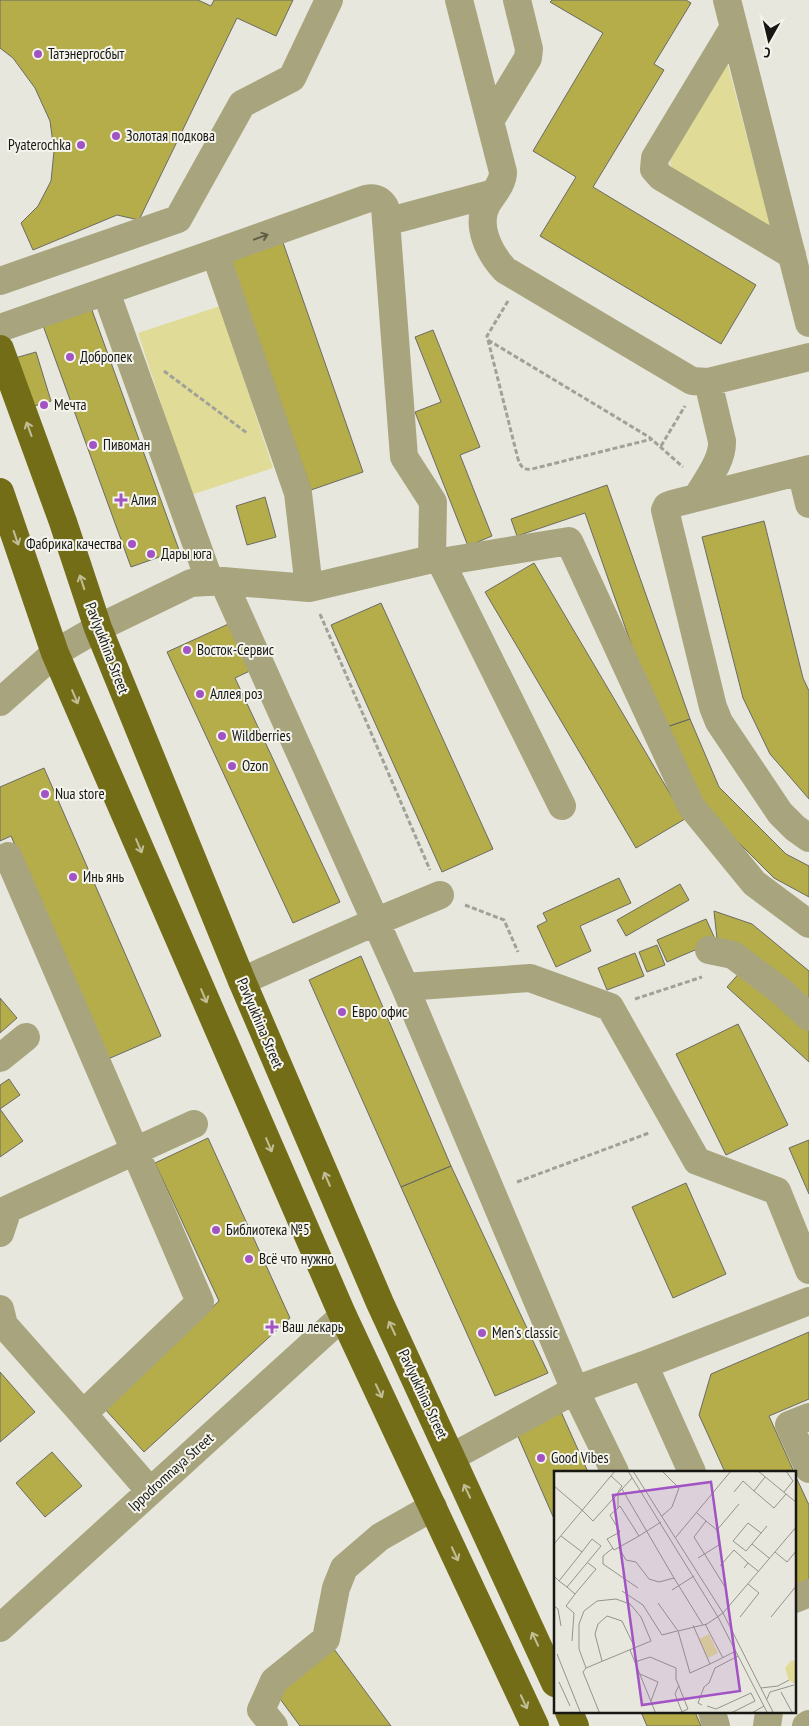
<svg xmlns="http://www.w3.org/2000/svg" width="809" height="1726" font-family="'PT Sans Narrow',sans-serif">
  <style>
    .green { fill: #e0db96 }
    .building { fill: #b5ad4a; stroke: #6b6b64 }
    .lines { fill: none; stroke-linecap: round; stroke-linejoin: round }
    .path { stroke: #a1a19a; stroke-width: 3; stroke-dasharray: 5 2.5; stroke-linecap: butt }
    .minor { stroke: #a8a57e; stroke-width: 28 }
    .major { stroke: #746d17; stroke-width: 28 }
    .oneway { stroke: #605e49 }
    .oneway2 { stroke: #c1be97 }
    .poi-dot { fill: #a253c4; stroke: #f4f4ec; stroke-width: 2 }
    .labels { text-anchor: middle; stroke-width: 4; stroke-linejoin: round; paint-order: stroke }
    .poi-label { font-size: 15px; fill: #171714; stroke: #f4f4ec; text-anchor: start }
    .street-label { font-size: 15px; fill: #171714; stroke: #f4f4ec }
    .inset-road { fill: none; stroke: #94948d; stroke-width: 1 }
    .view { fill: #a253c4; fill-opacity: 0.15; stroke: #a253c4; stroke-width: 2.5 }
    .inset-edge { fill: none; stroke: #171714; stroke-width: 2.5 }
  </style>
  <rect width="100%" height="100%" fill="#e7e7de"/>
  <!-- green -->
  <path class="green" d="M727,62L772,231L672,170L670,162L671,157Z
    M220,306L273,468L191,495L138,333Z"/>
  <!-- building -->
  <path class="building" d="M0,0H198L211,6L214,0H293L276,36L237,18L139,220L117,215L33,250L21,223L38,206L51,181L54,151L50,121L35,88L13,58L0,48Z
    M552,0H686L691,3L654,64L664,70L593,187L756,285L721,344L540,236L576,177L533,151L603,33L550,2Z
    M280,234L363,472L311,490L228,252Z
    M89,302L179,550L131,567L41,320Z
    M433,330L480,447L460,455L492,536L468,546L415,412L441,402L415,337Z
    M36,352L51,401L31,407L15,358Z
    M607,485L690,719L661,729L585,513L517,536L511,519Z
    M265,497L276,537L247,545L236,506Z
    M764,521L803,678L809,691V799L770,754L743,698L702,537Z
    M534,563L685,819L636,848L485,592Z
    M381,603L493,849L442,872L331,625Z
    M235,621L256,668L235,678L340,902L293,923L167,652Z
    M690,719L719,787L786,854L809,866V897L774,878L698,802L661,729Z
    M44,768L161,1036L108,1059L11,836L0,841V787Z
    M619,878L631,903L580,926L591,951L556,967L537,926L547,921L543,913Z
    M680,884L689,900L626,936L617,920Z
    M714,911L752,924L809,971V1001L717,939Z
    M706,919L716,941L667,962L657,940Z
    M657,945L665,965L647,972L639,952Z
    M635,953L644,976L607,990L598,968Z
    M361,956L451,1166L401,1187L309,980Z
    M742,970L809,1031V1062L727,987Z
    M0,998L17,1018L0,1033Z
    M738,1024L788,1125L726,1155L676,1054Z
    M9,1079L20,1095L0,1109L23,1141L0,1157V1085Z
    M208,1138L290,1318L144,1452L103,1407L219,1301L155,1163Z
    M809,1140V1194L789,1148Z
    M451,1166L548,1373L495,1396L401,1187Z
    M686,1183L726,1274L673,1298L632,1207Z
    M809,1332V1399L769,1416L794,1472H725L699,1415L711,1374Z
    M0,1372L35,1412L0,1442Z
    M558,1405L588,1472H555V1521L513,1425Z
    M52,1452L82,1486L45,1517L16,1483Z
    M795,1475L809,1505V1580L795,1586Z
    M334,1649L391,1726H300L275,1692Z
    M641,1712H695L701,1726H647Z"/>
  <g class="lines">
    <!-- path -->
    <path class="path" d="M508,301L487,336L488,340L649,437L683,467
      M488,340L518,459C521,467 523,470 532,469L652,439
      M164,371L247,433
      M661,446L685,406
      M320,614L430,870
      M465,905L504,920L518,952
      M635,999L702,977
      M517,1182L649,1133"/>
    <!-- minor -->
    <path class="minor" d="M459,0L503,172C503,184 493,194 487,204C475,226 490,254 505,270L692,381L708,382L809,357
      M727,0L809,323
      M734,27L655,158L654,169L661,177L792,255
      M490,121L528,58L529,49L517,0
      M386,222L494,193
      M215,253L366,199C375,197 380,199 385,207L404,457L433,502L432,559
      M0,281L178,219L242,104L292,78L329,0
      M106,292L210,582
      M0,328L215,253L298,493L309,588
      M809,469L672,504L667,506L665,510L713,707L719,722L780,813L795,828L809,838
      M801,471L809,504
      M697,497C707,480 723,460 722,441L708,382
      M441,562L569,541L691,806L754,883L809,924
      M223,581L405,987
      M0,702L55,653L98,628L191,583L223,581L309,588L432,559L441,562L562,806
      M8,856L200,1302L83,1414L150,1491
      M709,950L733,955L781,991L809,1017
      M242,981L375,922L440,895
      M0,1058L26,1037
      M0,1233L8,1209L194,1124
      M0,1309L4,1325L83,1414
      M809,1417L789,1425L809,1469
      M452,1457L575,1390L644,1365
      M615,1472L575,1390L405,987L530,978L610,1007L697,1161L777,1191L809,1270
      M692,1472L644,1365L809,1301
      M795,1599L809,1593
      M0,1628L343,1316
      M712,1712L716,1726
      M274,1726L261,1710L274,1681L326,1639L336,1588L344,1568L380,1537L433,1507
      M767,1726L769,1712
      M806,1726L809,1724"/>
    <!-- major -->
    <path class="major" d="M0,349L63,522L98,628L242,981L380,1303L555,1683
      M0,492L55,653L343,1316L535,1726
      M569,1712L575,1726"/>
  </g>
  <!-- one-way arrows -->
  <defs><path id="oneway-shaft" d="M-6 0H5M1.5-3L5.5 0L1.5 3" fill="none" stroke-width="1.6" stroke-linecap="round" stroke-linejoin="round" transform="scale(1.25)"/></defs>
  <use class="oneway" href="#oneway-shaft" transform="translate(261 237) rotate(-20)"/>
  <g class="oneway2">
    <use href="#oneway-shaft" transform="translate(29 429) rotate(-110)"/>
    <use href="#oneway-shaft" transform="translate(16 538) rotate(71)"/>
    <use href="#oneway-shaft" transform="translate(82 582) rotate(-108)"/>
    <use href="#oneway-shaft" transform="translate(75 697) rotate(67)"/>
    <use href="#oneway-shaft" transform="translate(139 846) rotate(67)"/>
    <use href="#oneway-shaft" transform="translate(204 996) rotate(67)"/>
    <use href="#oneway-shaft" transform="translate(269 1145) rotate(67)"/>
    <use href="#oneway-shaft" transform="translate(327 1179) rotate(-113)"/>
    <use href="#oneway-shaft" transform="translate(392 1328) rotate(-115)"/>
    <use href="#oneway-shaft" transform="translate(379 1391) rotate(65)"/>
    <use href="#oneway-shaft" transform="translate(467 1491) rotate(-115)"/>
    <use href="#oneway-shaft" transform="translate(455 1554) rotate(65)"/>
    <use href="#oneway-shaft" transform="translate(535 1639) rotate(-115)"/>
    <use href="#oneway-shaft" transform="translate(524 1702) rotate(65)"/>
  </g>
  <!-- markers -->
  <g class="poi-dot">
    <circle cx="38" cy="54" r="5"/>
    <circle cx="116" cy="136" r="5"/>
    <circle cx="81" cy="145" r="5"/>
    <circle cx="70" cy="357" r="5"/>
    <circle cx="44" cy="405" r="5"/>
    <circle cx="93" cy="445" r="5"/>
    <path d="M118.5 492.5h5v5h5v5h-5v5h-5v-5h-5v-5h5z"/>
    <circle cx="132" cy="544" r="5"/>
    <circle cx="151" cy="554" r="5"/>
    <circle cx="187" cy="650" r="5"/>
    <circle cx="200" cy="694" r="5"/>
    <circle cx="222" cy="736" r="5"/>
    <circle cx="232" cy="766" r="5"/>
    <circle cx="45" cy="794" r="5"/>
    <circle cx="73" cy="877" r="5"/>
    <circle cx="342" cy="1012" r="5"/>
    <circle cx="216" cy="1230" r="5"/>
    <circle cx="249" cy="1259" r="5"/>
    <path d="M269.5 1319.5h5v5h5v5h-5v5h-5v-5h-5v-5h5z"/>
    <circle cx="482" cy="1333" r="5"/>
    <circle cx="541" cy="1458" r="5"/>
  </g>
  <g class="labels">
    <!-- poi labels -->
    <g class="poi-label">
      <text x="48" y="59">Татэнергосбыт</text>
      <text x="126" y="141">Золотая подкова</text>
      <text x="71" y="150" text-anchor="end">Pyaterochka</text>
      <text x="80" y="362">Добропек</text>
      <text x="54" y="410">Мечта</text>
      <text x="103" y="450">Пивоман</text>
      <text x="131" y="505">Алия</text>
      <text x="122" y="549" text-anchor="end">Фабрика качества</text>
      <text x="161" y="559">Дары юга</text>
      <text x="197" y="655">Восток-Сервис</text>
      <text x="210" y="699">Аллея роз</text>
      <text x="232" y="741">Wildberries</text>
      <text x="242" y="771">Ozon</text>
      <text x="55" y="799">Nua store</text>
      <text x="83" y="882">Инь янь</text>
      <text x="352" y="1017">Евро офис</text>
      <text x="226" y="1235">Библиотека №5</text>
      <text x="259" y="1264">Всё что нужно</text>
      <text x="282" y="1332">Ваш лекарь</text>
      <text x="492" y="1338">Men's classic</text>
      <text x="551" y="1463">Good Vibes</text>
    </g>
    <!-- street labels -->
    <g class="street-label">
      <text transform="translate(107 648) rotate(69)" y="5">Pavlyukhina Street</text>
      <text transform="translate(260 1023) rotate(67)" y="5">Pavlyukhina Street</text>
      <text transform="translate(423 1394) rotate(65)" y="5">Pavlyukhina Street</text>
      <text transform="translate(171 1472) rotate(-42)" y="5">Ippodromnaya Street</text>
    </g>
  </g>
  <!-- overview -->
  <g transform="translate(554 1471)">
    <rect width="242" height="242" fill="#e7e7de"/>
    <path d="M155,163L164,182L154,187L145,168ZM238,189L242,191V214L235,209L231,197Z" fill="#e0db96"/>
    <path class="inset-road" d="M74,0L164,146L214,243M79,0L169,142L220,243M204,0L243,32M57,5L68,15L64,21V37L66,35L85,65L60,79L53,68L66,61L56,44L64,37M211,6L200,20L220,37L232,23M0,15L28,39M180,21L189,10L200,20M230,21L239,10L232,0M28,39L39,50L78,7M143,42L152,50L140,66L171,116M108,45L118,36L125,17L108,0M163,59L185,33M207,62L194,52L179,70L192,80L213,55M85,65L107,51M122,66L177,0M0,73L61,0M198,73L215,87M59,77L49,85V93L84,117M65,77L72,89L82,91L95,108L105,111L120,107L68,18M221,81L233,91L243,79M144,87L165,74L163,59L152,50M166,95L180,79L194,92M190,97L194,92L204,100M0,105L5,110L28,81L7,65M120,107L149,154M5,110L13,116L47,75L38,68L28,81M13,116L21,123L42,98L34,92M118,119L140,105M68,120L89,134L108,164L123,160M104,132L124,160L136,202L156,193M0,135L4,138L7,155M186,146L205,122L194,113M217,146L243,114M151,153L169,187M139,154L156,193L182,180M124,160L153,153L169,142L243,55M18,170L20,142L12,135L21,123M76,179L102,243M3,183L27,243M48,190L41,163L44,153L53,145L68,150L81,177M81,191L96,186L122,197V208L134,238L123,243M32,197L97,170L87,146L76,133L62,128L43,130L30,140L25,153V178L32,197L29,201L46,243M86,203L104,211L97,230M5,211L16,235M125,214L121,223L128,241M207,217L224,215L235,209M227,221L239,243M213,228L216,221L240,214M148,234L144,232L150,216L155,212L161,197L184,185M153,235L162,238L197,222M175,243L201,230L197,222M196,243L210,235"/>
    <path class="view" d="M157,11L186,220L88,234L59,24Z"/>
    <rect width="242" height="242" class="inset-edge"/>
  </g>
  <!-- north arrow -->
  <g transform="translate(769 40) rotate(188)" stroke="#f4f4ec" stroke-width="4" paint-order="stroke">
  <path d="M0-4L9 19L0 12L-9 19Z" fill="#171714"/>
  <text y="-8" font-size="14" font-weight="bold" text-anchor="middle" fill="#171714">С</text>
  </g>
</svg>
